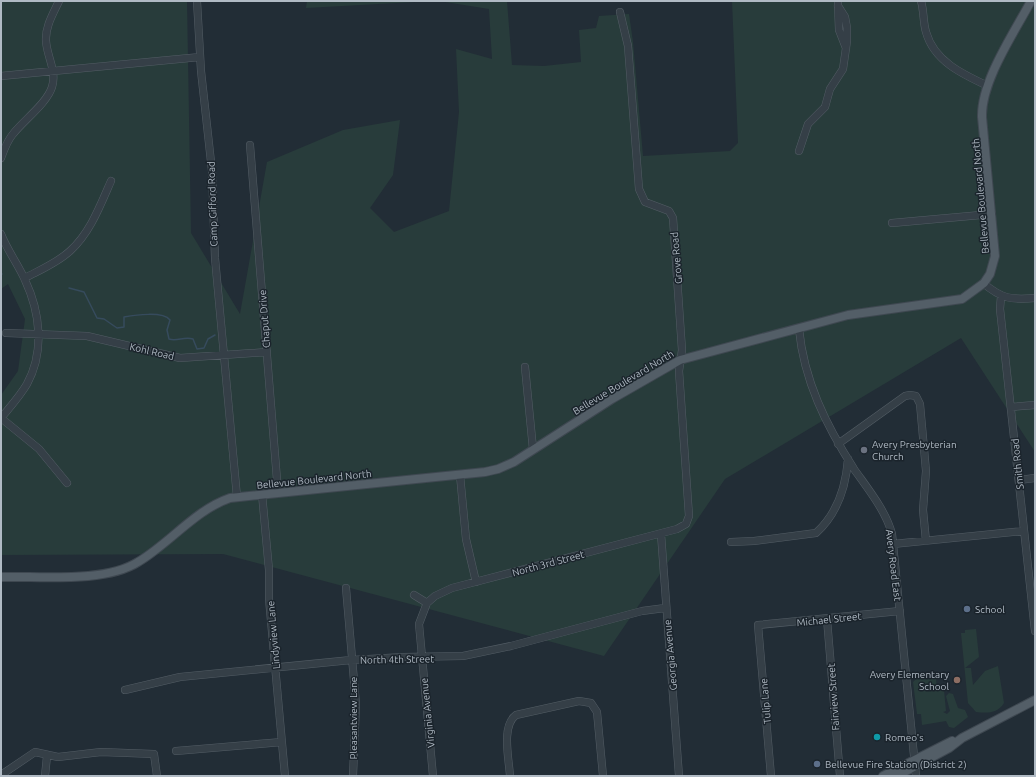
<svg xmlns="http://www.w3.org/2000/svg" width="1036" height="777" font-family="Ubuntu,sans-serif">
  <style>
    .green { fill: #283c3b }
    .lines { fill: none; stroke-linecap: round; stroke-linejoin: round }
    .stream { stroke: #364b5d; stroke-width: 1.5 }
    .minor-casing { stroke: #535d65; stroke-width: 8 }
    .major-casing { stroke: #3f4851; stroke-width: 10 }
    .minor { stroke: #353f47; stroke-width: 7 }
    .major { stroke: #535e67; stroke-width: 8 }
    .worship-dot { fill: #6b7280; stroke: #1b242c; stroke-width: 1.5 }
    .service-dot { fill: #5c6f8a; stroke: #1b242c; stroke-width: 1.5 }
    .education-dot { fill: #8d6e63; stroke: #1b242c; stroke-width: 1.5 }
    .culture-dot { fill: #0f9aa8; stroke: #1b242c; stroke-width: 1.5 }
    .labels { text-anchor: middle; stroke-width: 3; stroke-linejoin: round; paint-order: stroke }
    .street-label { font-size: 10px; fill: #b0bac4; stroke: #1b242c }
    .poi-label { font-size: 10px; fill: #b0bac4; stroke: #1b242c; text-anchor: start }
  </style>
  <rect width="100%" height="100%" fill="#222d36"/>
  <!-- green -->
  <path class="green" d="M1,1H187L191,233L240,314L267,162L343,130L400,120L393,175L370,208L394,232L449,211L459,112L456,49L492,59L489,9L439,1H507L512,65L544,66L581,62L579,30L596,28L599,16L629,14L633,42L643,156L730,151L738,143L732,1H1035V452L961,338L725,479L604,656L223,554L1,555V395L18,371L25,319L8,284L1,289Z
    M307,1H433L306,8Z
    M976,629L979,657L965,668H971L973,685L985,671L998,666L1004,703C997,714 987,713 976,712L968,703L961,633H965V630Z
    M928,677L929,679L936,678L937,691L944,690L946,711L943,712L947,714L950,711L946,696L949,693L953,694L958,708L965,710L968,717L954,728L949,727L946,721L922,725L921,714H917L913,682L916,679Z"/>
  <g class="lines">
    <!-- stream -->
    <path class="stream" d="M1,274H2
      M69,288L84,292L97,318L104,319L117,328L124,327V317C135,315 163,311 170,320L167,330L169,339C177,342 184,336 193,339L197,349L204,348L208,339L215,335"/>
    <defs>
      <path id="minor" d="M197,1L201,71L212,171L215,258L237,497
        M921,1C924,11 923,22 926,32C934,61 962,74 988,86
        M838,4L839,30L846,48
        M1,76L200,57
        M250,145L278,492
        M799,151L808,124L825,107L830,89L843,69L847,41V28L845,17L838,6
        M1,158C4,150 7,141 13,134C24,120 47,103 52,87C57,71 47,57 46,41C45,27 53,14 59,1
        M892,223L992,214
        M1,234C7,250 18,264 25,280C40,312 45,351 27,384C20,396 10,407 1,418
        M25,278C40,270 57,263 70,251C90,233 100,206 111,181
        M983,283C1002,299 1011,300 1035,298
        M1001,296L1000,309L1035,631
        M799,329C804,381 826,425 854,469C868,489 886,511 892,534L916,776
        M6,333L87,336L180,358L267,352
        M525,367L533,449
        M1011,407L1035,405
        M1,418L39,449L67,483
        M838,444L905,396L910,395L916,396L920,404L926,471L923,510L926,541
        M460,475L466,539L476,582
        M1019,480L1035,478
        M262,494L269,570V599L285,776
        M661,534L679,776
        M731,542L754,541L816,533C837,514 846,486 848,459
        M893,544L1024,531
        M346,588L356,704L353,776
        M414,595L427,603L435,596L452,588L677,529L686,524L689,516L679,371L682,350L673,218L669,211L645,202L639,189L628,46L620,12
        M427,603L419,624L433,776
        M827,619L840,776
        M125,690L180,677L351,660L403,657L463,656L511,646L642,611L665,608
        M176,751L282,742
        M1,775L35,752L58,757L101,752L154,754L157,776
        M45,776L47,756
        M510,776C509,759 501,726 516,715L579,701L591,703L597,712L603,776
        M771,776L758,625L900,611"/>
      <path id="major" d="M1,577C41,576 105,583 138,562C170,543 195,510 230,498L485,472L498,469L514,462L612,399L680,360L848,315L962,299L984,283L990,274L995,256L982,117C981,81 1014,33 1031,1
        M883,776L952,741
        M897,776L949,748L962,738L1035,700"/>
    </defs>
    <!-- minor casing -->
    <use href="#minor" class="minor-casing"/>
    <!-- major casing -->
    <use href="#major" class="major-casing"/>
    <!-- minor -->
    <use href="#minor" class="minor"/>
    <!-- major -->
    <use href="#major" class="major"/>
  </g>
  <!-- markers -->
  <circle class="worship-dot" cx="864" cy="450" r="4"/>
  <g class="service-dot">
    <circle cx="967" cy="609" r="4"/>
    <circle cx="817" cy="764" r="4"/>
  </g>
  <circle class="education-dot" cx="957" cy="680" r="4"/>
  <circle class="culture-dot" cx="877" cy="737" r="4"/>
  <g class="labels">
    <!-- street labels -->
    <g class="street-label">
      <text transform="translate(980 196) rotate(-95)" y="4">Bellevue Boulevard North</text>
      <text transform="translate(212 204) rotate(-92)" y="4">Camp Gifford Road</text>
      <text transform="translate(676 258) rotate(-95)" y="4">Grove Road</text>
      <text transform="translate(264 319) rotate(-94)" y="4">Chaput Drive</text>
      <text transform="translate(152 351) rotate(13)" y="4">Kohl Road</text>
      <text transform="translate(623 382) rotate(-31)" y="4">Bellevue Boulevard North</text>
      <text transform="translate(1017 464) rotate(-96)" y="4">Smith Road</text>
      <text transform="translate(314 479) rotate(-6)" y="4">Bellevue Boulevard North</text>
      <text transform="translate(548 563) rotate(-15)" y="4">North 3rd Street</text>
      <text transform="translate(894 565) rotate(83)" y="4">Avery Road East</text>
      <text transform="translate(829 619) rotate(-6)" y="4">Michael Street</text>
      <text transform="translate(273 635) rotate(-95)" y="4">Lindyview Lane</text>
      <text transform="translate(670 655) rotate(-95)" y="4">Georgia Avenue</text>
      <text transform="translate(397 659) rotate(-1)" y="4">North 4th Street</text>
      <text transform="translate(833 697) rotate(-94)" y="4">Fairview Street</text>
      <text transform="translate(765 701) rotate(-95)" y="4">Tulip Lane</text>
      <text transform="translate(427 713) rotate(-96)" y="4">Virginia Avenue</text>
      <text transform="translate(353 718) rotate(-90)" y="4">Pleasantview Lane</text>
    </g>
    <!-- poi labels -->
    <g class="poi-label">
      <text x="872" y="448">Avery Presbyterian<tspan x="872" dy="12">Church</tspan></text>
      <text x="975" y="613">School</text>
      <text x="949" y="678" text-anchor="end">Avery Elementary<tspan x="949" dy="12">School</tspan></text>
      <text x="885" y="741">Romeo's</text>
      <text x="825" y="768">Bellevue Fire Station (District 2)</text>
    </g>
  </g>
  <!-- border -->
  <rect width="1036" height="777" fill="none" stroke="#b0bac4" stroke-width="4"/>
</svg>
